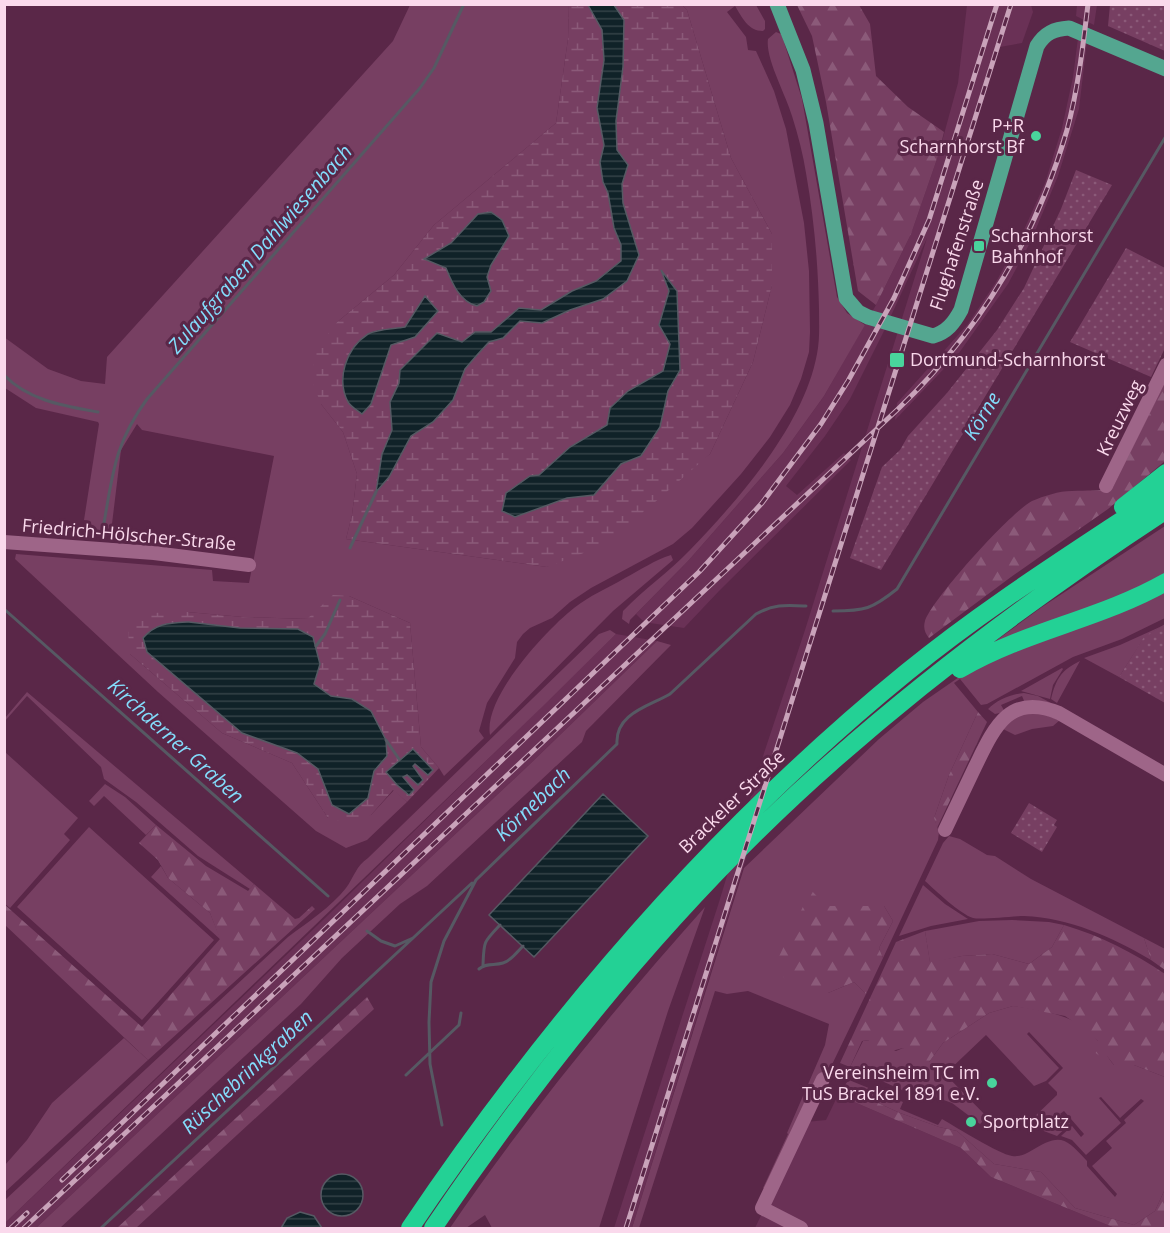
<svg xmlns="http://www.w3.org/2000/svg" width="1170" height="1233" font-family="'Open Sans',sans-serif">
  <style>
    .built { fill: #6a3156 }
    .grass { fill: #773f62 }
    .forest { fill: url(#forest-firs) }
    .wetland { fill: url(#wetland-marsh) }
    .park { fill: url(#park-dots) }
    .water { fill: url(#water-rules); stroke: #565963; stroke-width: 1.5 }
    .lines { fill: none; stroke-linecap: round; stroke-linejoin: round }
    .stream { stroke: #565963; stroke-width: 3 }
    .minor { stroke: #9e6588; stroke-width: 14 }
    .major { stroke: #54a690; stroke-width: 15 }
    .highway { stroke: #23d195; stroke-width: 18 }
    .rail-casing { stroke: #c9a3ba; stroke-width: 5 }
    .rail { stroke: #5a2748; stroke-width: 3; stroke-dasharray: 9; stroke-linecap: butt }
    .poi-dot { fill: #49d49c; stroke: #5a2748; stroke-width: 2 }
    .labels { text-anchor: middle; stroke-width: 6; stroke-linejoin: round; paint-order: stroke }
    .poi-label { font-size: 18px; fill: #fad9ec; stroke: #5a2748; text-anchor: start }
    .street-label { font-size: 18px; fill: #fad9ec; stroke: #5a2748 }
    .water-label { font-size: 20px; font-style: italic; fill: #83dcfb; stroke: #5a2748 }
  </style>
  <defs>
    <pattern id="forest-firs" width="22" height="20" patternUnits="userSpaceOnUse" patternTransform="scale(1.5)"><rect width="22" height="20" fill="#773f62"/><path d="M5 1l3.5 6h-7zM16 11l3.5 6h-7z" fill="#8b5a79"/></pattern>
    <pattern id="wetland-marsh" width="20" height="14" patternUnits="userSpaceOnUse" patternTransform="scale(1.5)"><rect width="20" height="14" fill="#773f62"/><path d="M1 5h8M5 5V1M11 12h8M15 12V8" fill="none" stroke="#8b5a79"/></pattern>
    <pattern id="park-dots" width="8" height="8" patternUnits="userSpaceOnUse" patternTransform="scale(1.5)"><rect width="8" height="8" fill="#773f62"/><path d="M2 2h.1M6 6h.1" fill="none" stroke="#8b5a79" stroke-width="1.8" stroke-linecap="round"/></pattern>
    <pattern id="water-rules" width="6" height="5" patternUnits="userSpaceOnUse" patternTransform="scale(1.5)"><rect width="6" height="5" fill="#102228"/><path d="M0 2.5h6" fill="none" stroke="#344247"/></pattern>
  </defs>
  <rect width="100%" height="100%" fill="#5a2748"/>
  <!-- built -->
  <path class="built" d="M967,5H1031L1033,12L1022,43L1000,47L815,634L632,1228H614L720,899L764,753L805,630L927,238L883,333L850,399L825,436L786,486L797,495L844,453L851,460L719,591L684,628L650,623L642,620L636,614L688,561L783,453L824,396L876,305L911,234L938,156L958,83Z
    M1077,5H1097L1094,25L1076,16Z
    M1078,38L1087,41L1079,109L1058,176L1031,241L1008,284L959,353L895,420L897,403L968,324L996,282L1023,232L1045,183L1062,128L1073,77Z
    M616,634L657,641L530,764L36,1228H5V1223L321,922Z
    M838,1095L961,1148L991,1177L1115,1228H755L806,1122L826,1120Z"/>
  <!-- grass -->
  <path class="grass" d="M410,5H569L568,39L556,123L434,225L394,275L336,323L321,404L343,432L357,474L352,515L346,539L547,567L710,454L753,362L772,285V234L731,158L687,10L682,5H756L765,21V29L763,31C748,31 742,17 735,6L727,12L746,37L748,50L756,51L774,91L786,129L804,223L809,271L810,332L809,352L801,379L790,405L770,437L741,474L692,528L673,544L591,588L570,602L552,618L530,628L523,634L517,642L515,658L487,703L479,731L484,738L444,776L439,768L421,747L410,623L349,596L308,619L243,617L187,612L130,654L222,733L292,763L328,818L371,815L394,790L407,802L367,840L346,848L316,831L158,692L15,559L16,554L212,570L213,581L249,583L274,456L142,430L137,424L121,450L111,532L93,529L90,521L84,520L99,424L98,422L36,408L5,388L4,337L48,369L81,381L105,384L107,357L393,41Z
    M776,32L781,34L783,39L802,99L837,297L847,313L865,325L824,396L783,453L688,561L630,620L629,624L622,619L623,611C644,589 669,572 690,550C739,499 804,425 817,354C820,339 819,324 819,309C818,263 814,218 806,173C803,154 798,135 792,116C786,95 765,58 768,39Z
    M1165,526V576L1133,593L993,643L1042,607Z
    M671,555L673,560L613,611L490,735C483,698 546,630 574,608C589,596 608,588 625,578C640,570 655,560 671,555Z
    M1165,588V618L1122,639L1073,657L987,704L981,705L960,679L954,683L978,712L949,775L934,818L939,832L938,840L883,958L879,948L893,921L884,906H826L828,993L854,982L866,994L826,1077L765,1189L763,1188L788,1134L787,1133L825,1045L829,1024L748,991L727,994L715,991L639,1228H632L744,868L879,739L923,702L975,666Z
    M1162,626L1144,638L1119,677L1084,658L1120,645Z
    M610,630L616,634L542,707L5,1223V1200L288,937C308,922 331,907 346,888C354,877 356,866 368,858L599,634Z
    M657,641L671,645L586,731L582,742L427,886L400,904L342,958L301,1004L60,1228H36L530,764Z
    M1080,661L1057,703L1051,699C1056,679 1061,670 1080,661Z
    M1062,668L1063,669L1053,685L1050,699L1021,691Z
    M27,692L254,884L250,889L198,856L136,802L104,779L101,767L27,696L5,721V718Z
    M1024,693L1038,696L1051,703H1025L1022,696L1001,705L1005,712L995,714L988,709C997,700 1011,694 1024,693Z
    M1036,712L1060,720L1053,726L1032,729L1015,735L1001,728L1013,716Z
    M5,752L78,818L64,834L70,840L10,908L5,904Z
    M105,784L125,797L156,825L146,835L104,796L94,806L89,801Z
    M89,827L214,940L142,1020L17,907Z
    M949,836L960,839L987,855L995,856L1031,879L1144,938L1151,960C1112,937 1070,918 1024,916C1013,916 981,920 973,918C960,914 935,890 925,881L943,843Z
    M161,866L168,878L210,913L221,940L151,877Z
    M923,885L945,904L968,919L931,926L899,936Z
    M705,907L668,1011L599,1228H492L485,1215L466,1228H450C527,1115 614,1009 705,907Z
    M1012,920L1049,922L1064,925L1052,947L1029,964L992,954L962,956L930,963L925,931L979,921Z
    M1013,1006C1042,1010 1079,1015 1098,1041C1104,1049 1107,1057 1114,1065H1134L1165,1077V1189L1155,1211L1134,1225L1075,1208L1041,1172L994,1164L957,1131L939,1127L900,1113L843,1087L849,1080L903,1102L900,1109L938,1125L942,1119C956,1127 999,1154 1012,1156C1019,1157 1023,1155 1029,1152C1060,1133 1064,1136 1087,1161V1166L1115,1197L1117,1194L1092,1166L1112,1148L1106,1141L1126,1123L1124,1120L1144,1101L1141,1099L1120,1118L1101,1097L1099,1098L1121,1123L1086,1155L1072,1140L1061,1136L1072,1126L1081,1137L1084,1134L1064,1111L1060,1114L1070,1124L1057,1136L1041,1130L1030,1121L1057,1095V1092L1048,1083L1063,1068L1029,1032L1027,1034L1059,1068L1046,1081L1034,1086L986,1035L945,1074L990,1120L983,1121L980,1124L952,1103L913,1089L909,1093L850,1067L863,1041L870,1040L896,1051L903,1048L929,1062L943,1043L989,1013Z
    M124,1038L148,1060L5,1192V1165L27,1140L52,1103Z"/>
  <!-- forest -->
  <path class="forest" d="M797,5H859L870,24L876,76L908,107L944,132L938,156L911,234L876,305L858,291L826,102L812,36Z
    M1165,382V461L1108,509L1011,577L929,638C925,633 923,628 925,621C933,598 1011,512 1032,501C1044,496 1059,491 1072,491C1087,490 1099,492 1113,487Z
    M978,712L987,722L937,828L934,818L949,775Z
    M156,825L206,866L248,891L254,884L295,919L299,918L312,906L315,909L148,1060L5,925L4,904L142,1027L220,939L210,913L168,878L158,860L139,843Z
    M811,890L826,906H884L893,921L879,948L883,958L866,994L854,982L828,993L793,987L774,967Z
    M1064,925C1101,936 1134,953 1165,974V1077L1134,1065H1114L1107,1056H1100L1094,1052L1092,1046L1098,1041L1091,1034L1065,1016L1013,1006L989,1013L943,1043L929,1062L917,1064L903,1048L884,1053L871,1047L869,1040L862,1041L850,1067L840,1063L896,942L925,931L930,962L962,956L992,954L1029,964L1052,947Z
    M1144,938L1165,949V970L1151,960Z
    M367,997L374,1009L136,1228H117Z
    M843,1087L900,1113L939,1127L957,1131L994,1164L1041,1172L1075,1208L1134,1225L1155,1211L1165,1189V1228H1115L991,1177L961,1148L838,1095Z"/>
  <!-- wetland -->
  <path class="wetland" d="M569,5H682L687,10L731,158L772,234V285L753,362L710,454L607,544L547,567L346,539L352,515L357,474L343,432L321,404L311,378L317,349L336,323L394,275L434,225L556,123L568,39Z
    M333,595L349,596L410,623L421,747L439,768L407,802L393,790L371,815L354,824L328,818L292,763L222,733L130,654L128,632L151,613L187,612L243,617L307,619Z"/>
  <!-- park -->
  <path class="park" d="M1110,5H1165V51L1108,26Z
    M1076,170L1112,185L881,570L850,558L882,467L900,450L908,436L947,393L997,330L1024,288L1061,209Z
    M1126,248L1165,268V348L1151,377L1070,342Z
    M1165,624V703L1119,677L1144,637Z
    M1029,803L1057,820L1054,825L1057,827L1042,852L1011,833Z"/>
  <!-- water -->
  <path class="water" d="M588,5H614L624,20L623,67L616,121L617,150L628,165L622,184L623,203L639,255L627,281L603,299L570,310L542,323L520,321L503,338L489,342L477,355L465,369L453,400L433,422L411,436L389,477L376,492L382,454L392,430L390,402L399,383L400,370L437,333L462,342L475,332H491L519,308L541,310L572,291L596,281L621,261V245L614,228L608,193L603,182L600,162L604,145L597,108L604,60L602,30Z
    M491,212L502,220L509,236L491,265L487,277L491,291L484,302L477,306C460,302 452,283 446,268L424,259L451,243L478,214Z
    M661,270L677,291L680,370L668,391L660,427L641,456L621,464L594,495L567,498L515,517L502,511L506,493L530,476L539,475L570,447L607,425L610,408L628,391L663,371L670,344L659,325L669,291Z
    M425,296L438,311L415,337L391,345L371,404L362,414C357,410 351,407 348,402C336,379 346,348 368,334C377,329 394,329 405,327Z
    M189,622L240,628L298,629L313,637L320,664L314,684L331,696L352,699L371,711L386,740L387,756L374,771L368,798L349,814L332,805L318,769L297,753L242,733L147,652L143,638C156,623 169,623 189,622Z
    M413,749L433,770L428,775L415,764L413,766L423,780L418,785L407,775L403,777L414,790L409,795L397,785L386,772Z
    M603,794L648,836L534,957L489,915Z
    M321 1195a21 21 0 1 1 42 0a21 21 0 1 1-42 0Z
    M300,1212L314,1216L322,1228H281L287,1218Z"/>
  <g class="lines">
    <!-- stream -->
    <path class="stream" d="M4,375C29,401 65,406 98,412
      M104,523C113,472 115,443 147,399L420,88L434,68L464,4
      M350,548L376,492
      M4,609L328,896
      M833,611C865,611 872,609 897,589L1166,136
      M316,646L325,634L340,600
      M386,740L399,759
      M367,931L381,941L395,946L413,938L472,883
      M483,965C484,941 483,943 500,925
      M479,969C487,962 494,966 503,963C511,961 517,952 523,946
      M406,1075L459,1025L461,1013
      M442,1125L430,1064L429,1022L431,982L444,941L476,880L617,744C615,713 650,706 670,694L756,614C774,604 785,605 806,606
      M101,1228L413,938"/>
    <!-- minor -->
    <path class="minor" d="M1106,486L1166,365
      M4,542L154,553L249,565
      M945,830C955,809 965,788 975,767C994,728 1009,692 1059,713L1166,775
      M801,1228L762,1208L823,1079"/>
    <!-- major -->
    <path class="major" d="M777,4L803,70L816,123L846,298L858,312L868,317L933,336C947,332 954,323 961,310L1037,46C1045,33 1054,29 1069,28L1166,69"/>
    <!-- highway -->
    <path class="highway" d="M1123,507L1166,473
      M960,669C1025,631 1101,619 1166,582
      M410,1228C550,1021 713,830 907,672C989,605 1078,550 1166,491
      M433,1228C548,1058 679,896 834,760C937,669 1050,586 1166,510"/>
    <defs>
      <path id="rail" d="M62,1180L699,572L762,503L821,424L848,381L894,298L929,220L997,4
        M11,1228L27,1213
        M24,1228L897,410C978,333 1036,238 1067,130C1078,89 1083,46 1088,4
        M626,1228L1011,4"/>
    </defs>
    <!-- rail casing -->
    <use href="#rail" class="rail-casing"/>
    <!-- rail -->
    <use href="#rail" class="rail"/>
  </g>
  <!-- markers -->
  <g class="poi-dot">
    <circle cx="1036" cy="136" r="6"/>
    <rect x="973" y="240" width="12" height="12" rx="3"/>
    <rect x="889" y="352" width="16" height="16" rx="3"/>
    <circle cx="992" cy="1083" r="6"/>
    <circle cx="971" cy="1122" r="6"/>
  </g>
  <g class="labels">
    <!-- poi labels -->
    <g class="poi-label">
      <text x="1024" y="132" text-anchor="end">P+R<tspan x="1024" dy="21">Scharnhorst Bf</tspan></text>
      <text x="991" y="242">Scharnhorst<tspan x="991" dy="21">Bahnhof</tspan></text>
      <text x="910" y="366">Dortmund-Scharnhorst</text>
      <text x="980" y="1079" text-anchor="end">Vereinsheim TC im<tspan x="980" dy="21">TuS Brackel 1891 e.V.</tspan></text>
      <text x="983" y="1128">Sportplatz</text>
    </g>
    <!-- street labels -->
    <g class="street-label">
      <text transform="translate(957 245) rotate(-72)" y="6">Flughafenstraße</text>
      <text transform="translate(1120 418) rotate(-64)" y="6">Kreuzweg</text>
      <text transform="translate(129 535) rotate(5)" y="6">Friedrich-Hölscher-Straße</text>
      <text transform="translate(732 802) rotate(-44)" y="6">Brackeler Straße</text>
    </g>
    <!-- water labels -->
    <g class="water-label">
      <text transform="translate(260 249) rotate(-49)" y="7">Zulaufgraben Dahlwiesenbach</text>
      <text transform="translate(982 416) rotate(-59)" y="7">Körne</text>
      <text transform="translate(176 741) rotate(42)" y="7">Kirchderner Graben</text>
      <text transform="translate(533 804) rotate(-44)" y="7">Körnebach</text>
      <text transform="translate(247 1072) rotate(-43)" y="7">Rüschebrinkgraben</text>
    </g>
  </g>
  <!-- border -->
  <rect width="1170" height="1233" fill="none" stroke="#fad9ec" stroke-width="12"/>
</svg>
